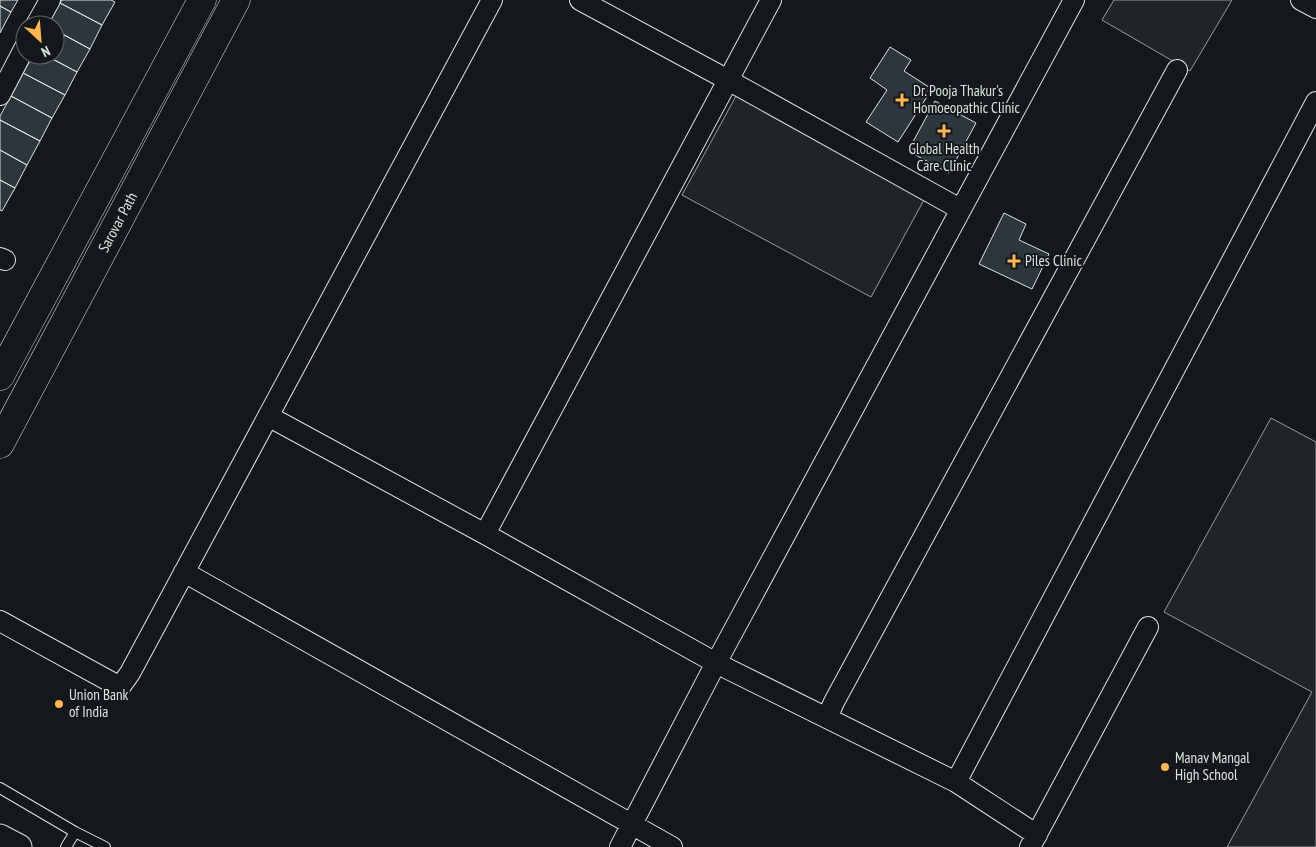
<svg xmlns="http://www.w3.org/2000/svg" width="1316" height="847" font-family="'PT Sans Narrow',sans-serif">
  <style>
    .green { fill: #202428; stroke: #939e99 }
    .building { fill: #2c363c; stroke: #d8e6dc }
    .lines { fill: none; stroke-linecap: round; stroke-linejoin: round }
    .service-casing { stroke: #d8e6dc; stroke-width: 12 }
    .minor-casing { stroke: #d8e6dc; stroke-width: 22 }
    .tertiary-casing { stroke: #d8e6dc; stroke-width: 27 }
    .secondary-casing { stroke: #d8e6dc; stroke-width: 29 }
    .service { stroke: #14181c; stroke-width: 10 }
    .minor { stroke: #14181c; stroke-width: 20 }
    .tertiary { stroke: #14181c; stroke-width: 25 }
    .secondary { stroke: #14181c; stroke-width: 28 }
    .poi-dot { fill: #ffb74d; stroke: #14181c; stroke-width: 2 }
    .labels { text-anchor: middle; stroke-width: 4; stroke-linejoin: round; paint-order: stroke }
    .poi-label { font-size: 15px; fill: #d8e6dc; stroke: #14181c; text-anchor: start }
    .street-label { font-size: 15px; fill: #d8e6dc; stroke: #14181c }
  </style>
  <rect width="100%" height="100%" fill="#14181c"/>
  <!-- green -->
  <path class="green" d="M1114,0H1232L1190,71L1102,20Z
    M736,96L925,198L871,297L682,195Z
    M1271,418L1316,442V847H1227L1312,692L1164,612Z"/>
  <!-- building -->
  <path class="building" d="M0,0H18L11,12L0,6Z
    M62,0H111L115,2L102,25L60,3Z
    M60,3L102,25L90,49L55,30V25H48Z
    M0,6L11,12L0,33Z
    M55,30L90,49L77,72L45,55H55Z
    M890,47L911,60L904,71L932,89L898,142L866,122L887,90L870,78Z
    M33,55H45L77,72L65,95L23,73Z
    M23,73L65,95L52,118L11,96Z
    M11,96L52,118L40,141L0,120V116Z
    M935,101L976,123L949,173L908,151Z
    M0,120L40,141L27,165L0,150Z
    M0,150L27,165L15,188L0,180Z
    M0,180L15,188L2,211L0,210Z
    M1004,213L1026,224L1019,240L1049,254L1032,289L979,264Z"/>
  <g class="lines">
    <defs>
      <path id="service" d="M0,788L75,832L66,847
        M75,832L105,847"/>
      <path id="minor" d="M580,0L728,80L960,209
        M1301,0L1316,8
        M36,25L50,0
        M0,95L25,47
        M0,258L5,260
        M268,416L485,534L716,663L956,782L1037,835
        M485,534L771,0
        M184,572L672,847
        M0,621L120,687L130,673L492,0
        M827,718L834,702L1177,70
        M956,782L1316,102
        M620,847L716,663L1074,0
        M1030,847L1148,627"/>
      <path id="tertiary" d="M0,837L19,847"/>
      <g id="secondary">
        <path d="M0,376L202,0"/>
        <path id="s1" d="M0,444L236,0"/>
      </g>
    </defs>
    <!-- service casing -->
    <use href="#service" class="service-casing"/>
    <!-- minor casing -->
    <use href="#minor" class="minor-casing"/>
    <!-- tertiary casing -->
    <use href="#tertiary" class="tertiary-casing"/>
    <!-- secondary casing -->
    <use href="#secondary" class="secondary-casing"/>
    <!-- service -->
    <use href="#service" class="service"/>
    <!-- minor -->
    <use href="#minor" class="minor"/>
    <!-- tertiary -->
    <use href="#tertiary" class="tertiary"/>
    <!-- secondary -->
    <use href="#secondary" class="secondary"/>
  </g>
  <!-- markers -->
  <g class="poi-dot">
    <path d="M899.5 92.5h5v5h5v5h-5v5h-5v-5h-5v-5h5z"/>
    <path d="M941.5 123.5h5v5h5v5h-5v5h-5v-5h-5v-5h5z"/>
    <path d="M1011.5 253.5h5v5h5v5h-5v5h-5v-5h-5v-5h5z"/>
    <circle cx="59" cy="704" r="5"/>
    <circle cx="1165" cy="767" r="5"/>
  </g>
  <g class="labels">
    <!-- poi labels -->
    <g class="poi-label">
      <text x="913" y="96">Dr. Pooja Thakur's<tspan x="913" dy="17">Homoeopathic Clinic</tspan></text>
      <text x="944" y="154" text-anchor="middle">Global Health<tspan x="944" dy="17">Care Clinic</tspan></text>
      <text x="1025" y="266">Piles Clinic</text>
      <text x="69" y="700">Union Bank<tspan x="69" dy="17">of India</tspan></text>
      <text x="1175" y="763">Manav Mangal<tspan x="1175" dy="17">High School</tspan></text>
    </g>
    <!-- street labels -->
    <g class="street-label">
      <text dy="5" stroke="none"><textPath href="#s1" startOffset="251">Sarovar Path</textPath></text>
    </g>
  </g>
  <!-- north arrow -->
  <g transform="translate(40 40) rotate(154)"><circle r="24" fill="#14181c" stroke="#626a69"/>
  <path d="M0-4L9 19L0 12L-9 19Z" fill="#ffb74d"/>
  <text y="-8" font-size="14" font-weight="bold" text-anchor="middle" fill="#d8e6dc">N</text>
  </g>
</svg>
